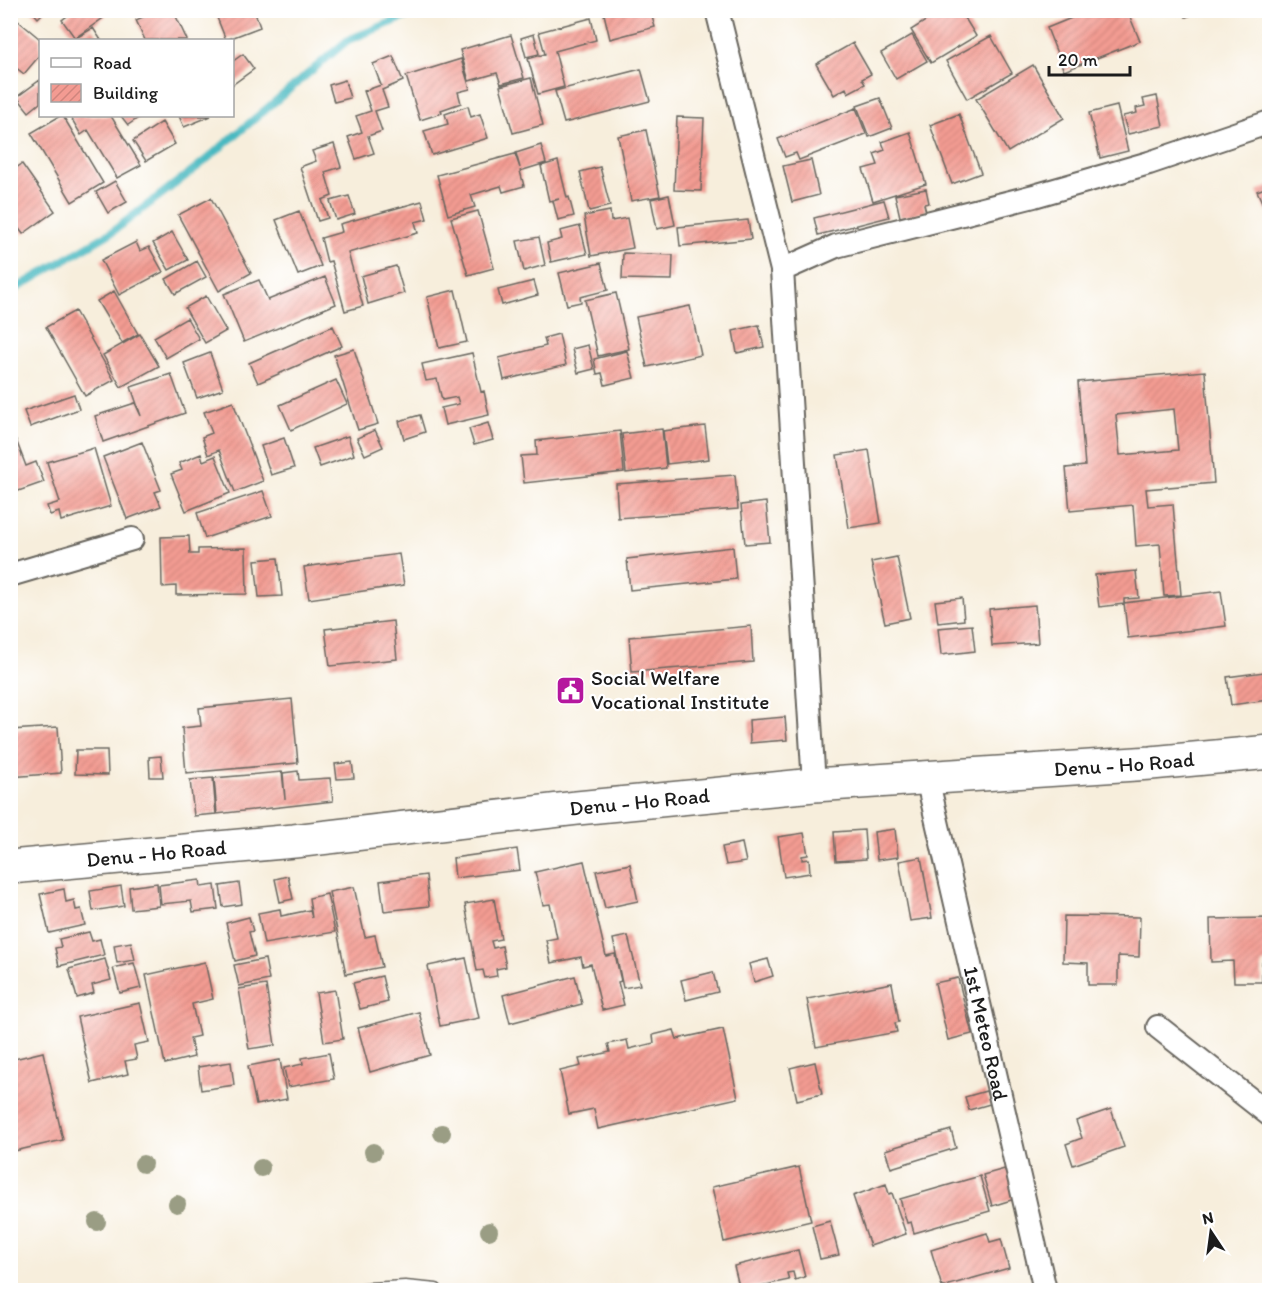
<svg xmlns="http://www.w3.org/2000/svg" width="1280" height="1301" font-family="Itim,sans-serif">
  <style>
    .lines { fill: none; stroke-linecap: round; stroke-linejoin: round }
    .stream { stroke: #4ab9c1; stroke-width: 8 }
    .building { fill: url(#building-hatch); fill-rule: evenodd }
    .lane-casing { stroke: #69665f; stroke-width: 15 }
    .street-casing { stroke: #69665f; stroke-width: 26 }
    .primary-casing { stroke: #69665f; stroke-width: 36 }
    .lane { stroke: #fff; stroke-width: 12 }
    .street { stroke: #fff; stroke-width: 22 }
    .primary { stroke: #fff; stroke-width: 33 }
    .tree { fill: #9a9d84 }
    .labels { text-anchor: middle; stroke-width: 4.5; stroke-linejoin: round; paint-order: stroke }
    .poi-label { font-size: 21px; fill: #1c1c1c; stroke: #fff; text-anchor: start }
    .street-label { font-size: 21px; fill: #1c1c1c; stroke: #fff }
  </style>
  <defs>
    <pattern id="building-hatch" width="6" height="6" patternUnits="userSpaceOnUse" patternTransform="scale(1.5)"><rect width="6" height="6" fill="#f39b92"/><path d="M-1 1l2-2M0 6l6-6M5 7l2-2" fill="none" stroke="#d0857d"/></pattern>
  </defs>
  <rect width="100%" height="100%" fill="#fff"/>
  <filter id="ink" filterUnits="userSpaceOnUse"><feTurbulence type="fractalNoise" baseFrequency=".0167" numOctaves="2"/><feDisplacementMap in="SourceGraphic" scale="12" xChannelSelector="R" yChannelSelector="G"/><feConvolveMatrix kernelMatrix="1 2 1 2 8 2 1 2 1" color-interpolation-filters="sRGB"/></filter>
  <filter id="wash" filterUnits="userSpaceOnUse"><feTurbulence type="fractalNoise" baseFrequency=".008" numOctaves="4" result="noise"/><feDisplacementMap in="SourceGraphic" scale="24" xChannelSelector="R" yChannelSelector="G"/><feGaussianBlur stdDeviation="1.35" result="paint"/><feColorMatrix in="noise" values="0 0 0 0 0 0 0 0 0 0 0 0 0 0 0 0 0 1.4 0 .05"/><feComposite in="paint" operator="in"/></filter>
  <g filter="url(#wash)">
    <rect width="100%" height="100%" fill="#f7eedc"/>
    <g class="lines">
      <!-- stream -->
      <path class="stream" d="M10,292L112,232L201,164L348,40L422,10"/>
    </g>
    <g id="blocks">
      <!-- building -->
      <path class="building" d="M31,10H46L38,18Z
        M75,10H102L106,16L75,38L62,20Z
        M158,10H173L187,40H145L136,20Z
        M214,10H254L260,27L226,40Z
        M617,10H650L655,27L610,39L604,14Z
        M943,10H960L976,36L931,63L911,30Z
        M1091,10H1127L1140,41L1064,71L1047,28Z
        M1183,10H1203V11L1186,17Z
        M10,14L40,39V55L24,74L10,63Z
        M591,18L596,40L555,51L564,87L538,94L528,59L545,54L539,32Z
        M93,28L101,40H71L76,38Z
        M534,34L539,54L526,57L521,38Z
        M511,35L524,78L501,84L497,73L469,81L460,50Z
        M912,35L927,61L896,79L881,53Z
        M991,36L1012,73L967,99L946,61Z
        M853,43L871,74L862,79L865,84L848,93L846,88L834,95L816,64Z
        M243,54L254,69L232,85V62Z
        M393,56L403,81L382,90L388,107L375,111L382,131L368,136L374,153L356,159L348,137L362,132L356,116L371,111L364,91L381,85L373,64Z
        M461,59L470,89L458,92L461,103L441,110L442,113L420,120L406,76Z
        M1033,65L1064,118L1008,152L976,99Z
        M641,69L650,101L564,123L555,91Z
        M531,78L543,125L513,133L500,86Z
        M40,80V103L29,112L17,97Z
        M345,80L350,98L334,102L329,85Z
        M1157,96L1163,126L1128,134L1123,116L1137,113L1136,108L1145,106L1143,99Z
        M880,98L892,128L869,137L857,106Z
        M468,106L471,117L480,114L488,138L432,155L424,131L448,124L445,114Z
        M1117,106L1128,151L1100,158L1089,113Z
        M856,108L866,134L799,160L796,153L785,157L778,139Z
        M959,114L981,173L952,184L930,125Z
        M60,116H63L103,183L72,202L31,133Z
        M70,116H111L141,165L117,178L88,130L81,135Z
        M121,116H141L128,125Z
        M179,116H211L184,127Z
        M677,117L704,118L701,191L674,190Z
        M162,122L175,144L146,161L133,141Z
        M646,130L660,196L631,201L618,136Z
        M910,132L926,184L873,201L863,169L878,165L874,154L885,150L882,142Z
        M334,144L341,167L325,172L332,196L322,200L328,218L318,221L300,167L316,161L312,151Z
        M541,145L546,163L520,171L524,186L503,192L501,186L471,195L475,207L448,215L437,175L515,154L520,168L516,153Z
        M811,160L819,195L792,202L783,166Z
        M558,161L567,198L569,197L574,216L558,220L553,201L559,199L549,201L541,166Z
        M22,164L55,211L23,234L10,217V172Z
        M600,167L610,206L589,211L580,172Z
        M115,181L127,202L108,213L96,192Z
        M1270,186V209L1266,211L1257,191Z
        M926,189L929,203L924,204L926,212L900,217L895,195Z
        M669,195L675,225L657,229L651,199Z
        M349,196L355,214L336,220L330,201Z
        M211,198L251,273L219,291L178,215Z
        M884,200L889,217L818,235L814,218Z
        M422,201L427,219L415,222L418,233L348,253L363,306L345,311L331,261L327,262L321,238L342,232L340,224Z
        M299,211L321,266L298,275L276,220Z
        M478,211L494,268L468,275L451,218Z
        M610,211L611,221L627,218L633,248L591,256L584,216Z
        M748,220L751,239L680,246L678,227Z
        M580,226L587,254L551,262L547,243L562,239L560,231Z
        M172,232L188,260L169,270L153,243Z
        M539,237L545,265L524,271L517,241Z
        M136,242L140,251L149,247L163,272L119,295L101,260Z
        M623,253L673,255L672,280L622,279Z
        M197,261L206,277L175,294L166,279Z
        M601,263L608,290L580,297L581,302L567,305L559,273Z
        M396,266L404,293L368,304L361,276Z
        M325,277L336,304L244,342L224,294L259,280L268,300Z
        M534,281L538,295L502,305L498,290Z
        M455,290L467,342L439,348L427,297Z
        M114,291L138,334L122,343L97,301Z
        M616,293L629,349L598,356L585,300Z
        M206,296L226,331L205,343L185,308Z
        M690,306L701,355L647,367L636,317Z
        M75,311L114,380L85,396L46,327Z
        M187,318L199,339L166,358L154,337Z
        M759,325L764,347L737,353L733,331Z
        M333,326L342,346L258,383L249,363Z
        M140,334L159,366L121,387L103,355Z
        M559,334L566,365L504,380L499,358L546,346L544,338Z
        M588,345L594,369L578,373L572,349Z
        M354,349L378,424L358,430L334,355Z
        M627,351L634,378L605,385L602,373L597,374L594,359Z
        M210,353L223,389L197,398L184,363Z
        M472,353L481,392L484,391L489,415L445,425L441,408L459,404L457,397L442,400L437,379L426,381L422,364Z
        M1205,371L1214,483L1146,489L1148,506L1173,504L1181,595L1164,596L1160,544L1136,546L1133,505L1070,511L1066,468L1085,466L1078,382ZM1174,409L1178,450L1120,455L1116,415Z
        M171,374L185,413L103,442L95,416L135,403L141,416L131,387Z
        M336,380L347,404L291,430L280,405Z
        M74,394L79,409L30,427L24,411Z
        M233,402L263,481L235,492L219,450L208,455L202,437L212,433L204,412Z
        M420,415L425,432L404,439L399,421Z
        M488,423L493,440L474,445L469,429Z
        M705,426L709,459L667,464L663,431Z
        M662,429L666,468L626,473L622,434Z
        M375,430L383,447L365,455L357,438Z
        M620,431L624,472L524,483L521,456L537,455L536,441Z
        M348,436L354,455L320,467L313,448Z
        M284,438L294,468L271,475L261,446Z
        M16,440L26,466L36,462L44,482L10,494V442Z
        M142,442L161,490L155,492L161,506L127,519L103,457Z
        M94,448L111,506L61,521L59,512L50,515L47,506L60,502L47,462Z
        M869,450L881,523L849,528L837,455Z
        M201,454L203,461L215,456L230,493L186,511L171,474L182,470L179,463Z
        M735,475L738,509L618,518L616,484Z
        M263,491L272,516L205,538L197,513Z
        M766,502L770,542L745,544L741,505Z
        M189,536L190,554H198V549L246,548L247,594L176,595V586L162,587L161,537Z
        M733,547L736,579L630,590L627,559Z
        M399,554L404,585L309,599L304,567Z
        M897,557L910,618L885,623L871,562Z
        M278,558L282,596L259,597L255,560Z
        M1136,571L1139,598L1124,599V604L1099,607L1095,575Z
        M1221,591L1226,626L1128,638L1124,603Z
        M962,598L964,620L938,623L935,601Z
        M1035,605L1038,643L992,646L989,609Z
        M393,621L397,659L330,666L325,629Z
        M972,625L975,651L941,655L938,628Z
        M751,626L753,662L632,672L629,637Z
        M1264,672L1268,700L1231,705L1227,677Z
        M292,699L298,763L186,773L182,728L201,726L199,708Z
        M785,717L787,740L750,743L749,720Z
        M58,727L61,773L10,777V730Z
        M76,750H107L108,775L75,774Z
        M161,756L163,777H150L149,757Z
        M352,762L354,778L337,779L335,764Z
        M298,771L299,780L330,778L333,801L217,814L214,778L282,772L285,799L283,773Z
        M213,778L216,814L194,816L190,780Z
        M895,829L898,857L877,860L874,832Z
        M864,830L866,859L836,861L834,832Z
        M804,833L808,855L802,856V860L809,859L810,873L784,877L778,837Z
        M742,843L746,862L726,865L722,847Z
        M517,849L520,870L455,878L453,858Z
        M921,857L932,918L910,921L899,861Z
        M584,861L606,956L615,954L621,981L618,982L624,1005L602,1010L591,964L583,966L581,957L551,963L546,940L557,938L550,904L543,905L535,872Z
        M630,864L638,901L605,908L596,871Z
        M426,875L429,906L384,911L380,881Z
        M288,876L293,899L280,902L275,879Z
        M200,880L201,887L215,885L218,909L193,912L191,901L161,904L159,885Z
        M157,883L159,906L131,909L129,887Z
        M239,883L242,904L223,907L220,886Z
        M121,886L124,906L93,911L90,891Z
        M354,887L365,937L375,935L382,967L346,974L329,892Z
        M64,889L66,902L74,900L76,910L81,909L85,925L49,933L40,894Z
        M327,894L335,932L264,944L258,913L280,909L281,916L310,910L312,918L309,898Z
        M494,899L501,939L491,941L493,948L502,946L506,967L496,969L497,976L485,978L483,970L477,971L465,904Z
        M1064,916L1140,917L1139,957L1118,956V985H1088V963L1063,962Z
        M249,917L253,931L249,932L255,956L235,961L226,923Z
        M1270,918V963H1262V982H1234L1233,961L1211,962L1210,919Z
        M89,932L92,941L100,939L104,955L59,966L55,948L61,947L59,939Z
        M628,936L640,985L623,988L613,939Z
        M131,942L135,960L117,963L114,945Z
        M466,958L479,1018L440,1026L428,966Z
        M105,959L111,980L92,985L94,993L77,998L69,969Z
        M265,959L269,980L239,986L234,965Z
        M768,959L773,976L754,982L749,964Z
        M205,962L213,999L192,1004L199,1036L190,1038L194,1057L165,1064L146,975Z
        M134,963L141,988L120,993L113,968Z
        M713,972L718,992L686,1000L681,980Z
        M382,976L388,1002L360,1009L353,983Z
        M575,976L582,1004L510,1023L503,995Z
        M958,978L972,1034L948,1040L935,983Z
        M892,983L899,1022L895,1023L897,1032L816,1047L807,999Z
        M266,985L275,1045L249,1049L239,989Z
        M335,990L343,1039L324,1042L316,993Z
        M140,1003L149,1042L134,1045L137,1059L125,1061L128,1074L92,1083L77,1017Z
        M419,1012L430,1055L370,1072L358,1028Z
        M723,1029L738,1098L598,1129L594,1109L569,1114L560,1071L581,1066L579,1059L610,1052L608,1044L627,1040L629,1049L654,1043L653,1035L674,1030L677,1039Z
        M43,1052L63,1140L10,1152V1060Z
        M329,1053L334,1079L288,1087L284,1068L303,1064L302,1058Z
        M280,1060L287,1099L256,1105L248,1066Z
        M231,1062L234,1085L201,1090L198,1067Z
        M815,1062L822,1094L797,1100L790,1068Z
        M986,1091L990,1104L969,1110L965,1097Z
        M1111,1109L1124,1147L1073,1165L1066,1144L1082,1138L1076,1121Z
        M951,1130L956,1148L891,1168L885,1150Z
        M799,1167L811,1221L724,1242L712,1187Z
        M1012,1167L1021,1197L992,1206L983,1175Z
        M980,1176L990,1211L914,1233L911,1222L907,1223L900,1199Z
        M886,1184L889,1194L892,1193L906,1234L870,1246L853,1196Z
        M830,1221L839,1255L820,1259L812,1226Z
        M987,1233L990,1242L1001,1239L1009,1268L942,1287L931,1250Z
        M798,1250L805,1277L795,1280L793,1272L787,1273L789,1280L740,1290L734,1266Z"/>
    </g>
  </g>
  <g filter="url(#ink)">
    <use href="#blocks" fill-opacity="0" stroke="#69665f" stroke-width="1.5"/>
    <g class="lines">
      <defs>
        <path id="lane" d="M352,1290L405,1287L436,1290"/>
        <g id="street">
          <path d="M717,10L782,270"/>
          <path d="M10,575L132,539"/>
          <path id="s1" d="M927,778L1045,1290"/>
          <path d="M814,785L782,270L836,246L1034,196L1149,163L1270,122"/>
          <path d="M1158,1027L1270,1115"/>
        </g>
        <g id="primary">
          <path id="s2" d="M10,867L294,841L577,808L814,785L1151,763L1270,752"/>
        </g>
      </defs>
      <!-- lane casing -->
      <use href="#lane" class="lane-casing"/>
      <!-- street casing -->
      <use href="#street" class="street-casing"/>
      <!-- primary casing -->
      <use href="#primary" class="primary-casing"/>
      <!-- lane -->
      <use href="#lane" class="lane"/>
      <!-- street -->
      <use href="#street" class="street"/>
      <!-- primary -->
      <use href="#primary" class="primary"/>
    </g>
    <!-- trees -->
    <g class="tree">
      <circle cx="442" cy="1133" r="9"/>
      <circle cx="373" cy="1152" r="9"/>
      <circle cx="143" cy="1164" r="9"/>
      <circle cx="261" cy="1168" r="9"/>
      <circle cx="177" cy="1204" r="9"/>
      <circle cx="97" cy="1222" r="9"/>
      <circle cx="489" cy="1231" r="9"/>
    </g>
  </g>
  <!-- icons -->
  <defs>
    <symbol id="civic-square" viewBox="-11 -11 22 22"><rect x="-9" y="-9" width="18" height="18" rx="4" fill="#b5179e" stroke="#fff"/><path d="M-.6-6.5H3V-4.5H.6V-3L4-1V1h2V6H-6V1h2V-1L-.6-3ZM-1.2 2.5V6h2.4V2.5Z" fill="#fff"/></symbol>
  </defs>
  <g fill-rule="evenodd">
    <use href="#civic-square" x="554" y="674" width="33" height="33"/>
  </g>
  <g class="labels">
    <!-- poi labels -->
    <g class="poi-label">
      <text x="591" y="685">Social Welfare<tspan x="591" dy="24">Vocational Institute</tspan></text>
    </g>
    <!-- street labels -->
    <g class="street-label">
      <text dy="7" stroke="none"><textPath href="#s2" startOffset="1119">Denu - Ho Road</textPath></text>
      <text dy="7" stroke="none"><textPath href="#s2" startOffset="633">Denu - Ho Road</textPath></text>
      <text dy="7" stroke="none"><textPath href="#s2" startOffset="147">Denu - Ho Road</textPath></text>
      <text dy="7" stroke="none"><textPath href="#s1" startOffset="262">1st Meteo Road</textPath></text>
    </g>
  </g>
  <!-- margin -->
  <rect width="1280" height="1301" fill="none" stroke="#fff" stroke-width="36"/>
  <!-- legend -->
  <rect x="39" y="39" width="195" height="78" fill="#ffffff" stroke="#a4a4a4" stroke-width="1.5"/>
  <rect x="51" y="58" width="30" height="9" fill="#ffffff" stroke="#a4a4a4" stroke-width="1.5"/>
  <text x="93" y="69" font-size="18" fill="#1c1c1c">Road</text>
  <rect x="51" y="84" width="30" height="18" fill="url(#building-hatch)" stroke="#a4a4a4" stroke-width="1.5"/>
  <text x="93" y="99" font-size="18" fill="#1c1c1c">Building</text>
  <!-- north arrow -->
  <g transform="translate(1211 1232) rotate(347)" stroke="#ffffff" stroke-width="4.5" paint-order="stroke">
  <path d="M0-4.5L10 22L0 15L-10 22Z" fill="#1c1c1c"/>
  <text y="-9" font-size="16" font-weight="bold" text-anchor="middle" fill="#1c1c1c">N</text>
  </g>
  <!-- scale -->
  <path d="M1049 66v9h81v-9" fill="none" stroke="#1c1c1c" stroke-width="3"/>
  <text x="1058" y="66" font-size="18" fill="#1c1c1c" stroke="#ffffff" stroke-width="4.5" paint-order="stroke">20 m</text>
</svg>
